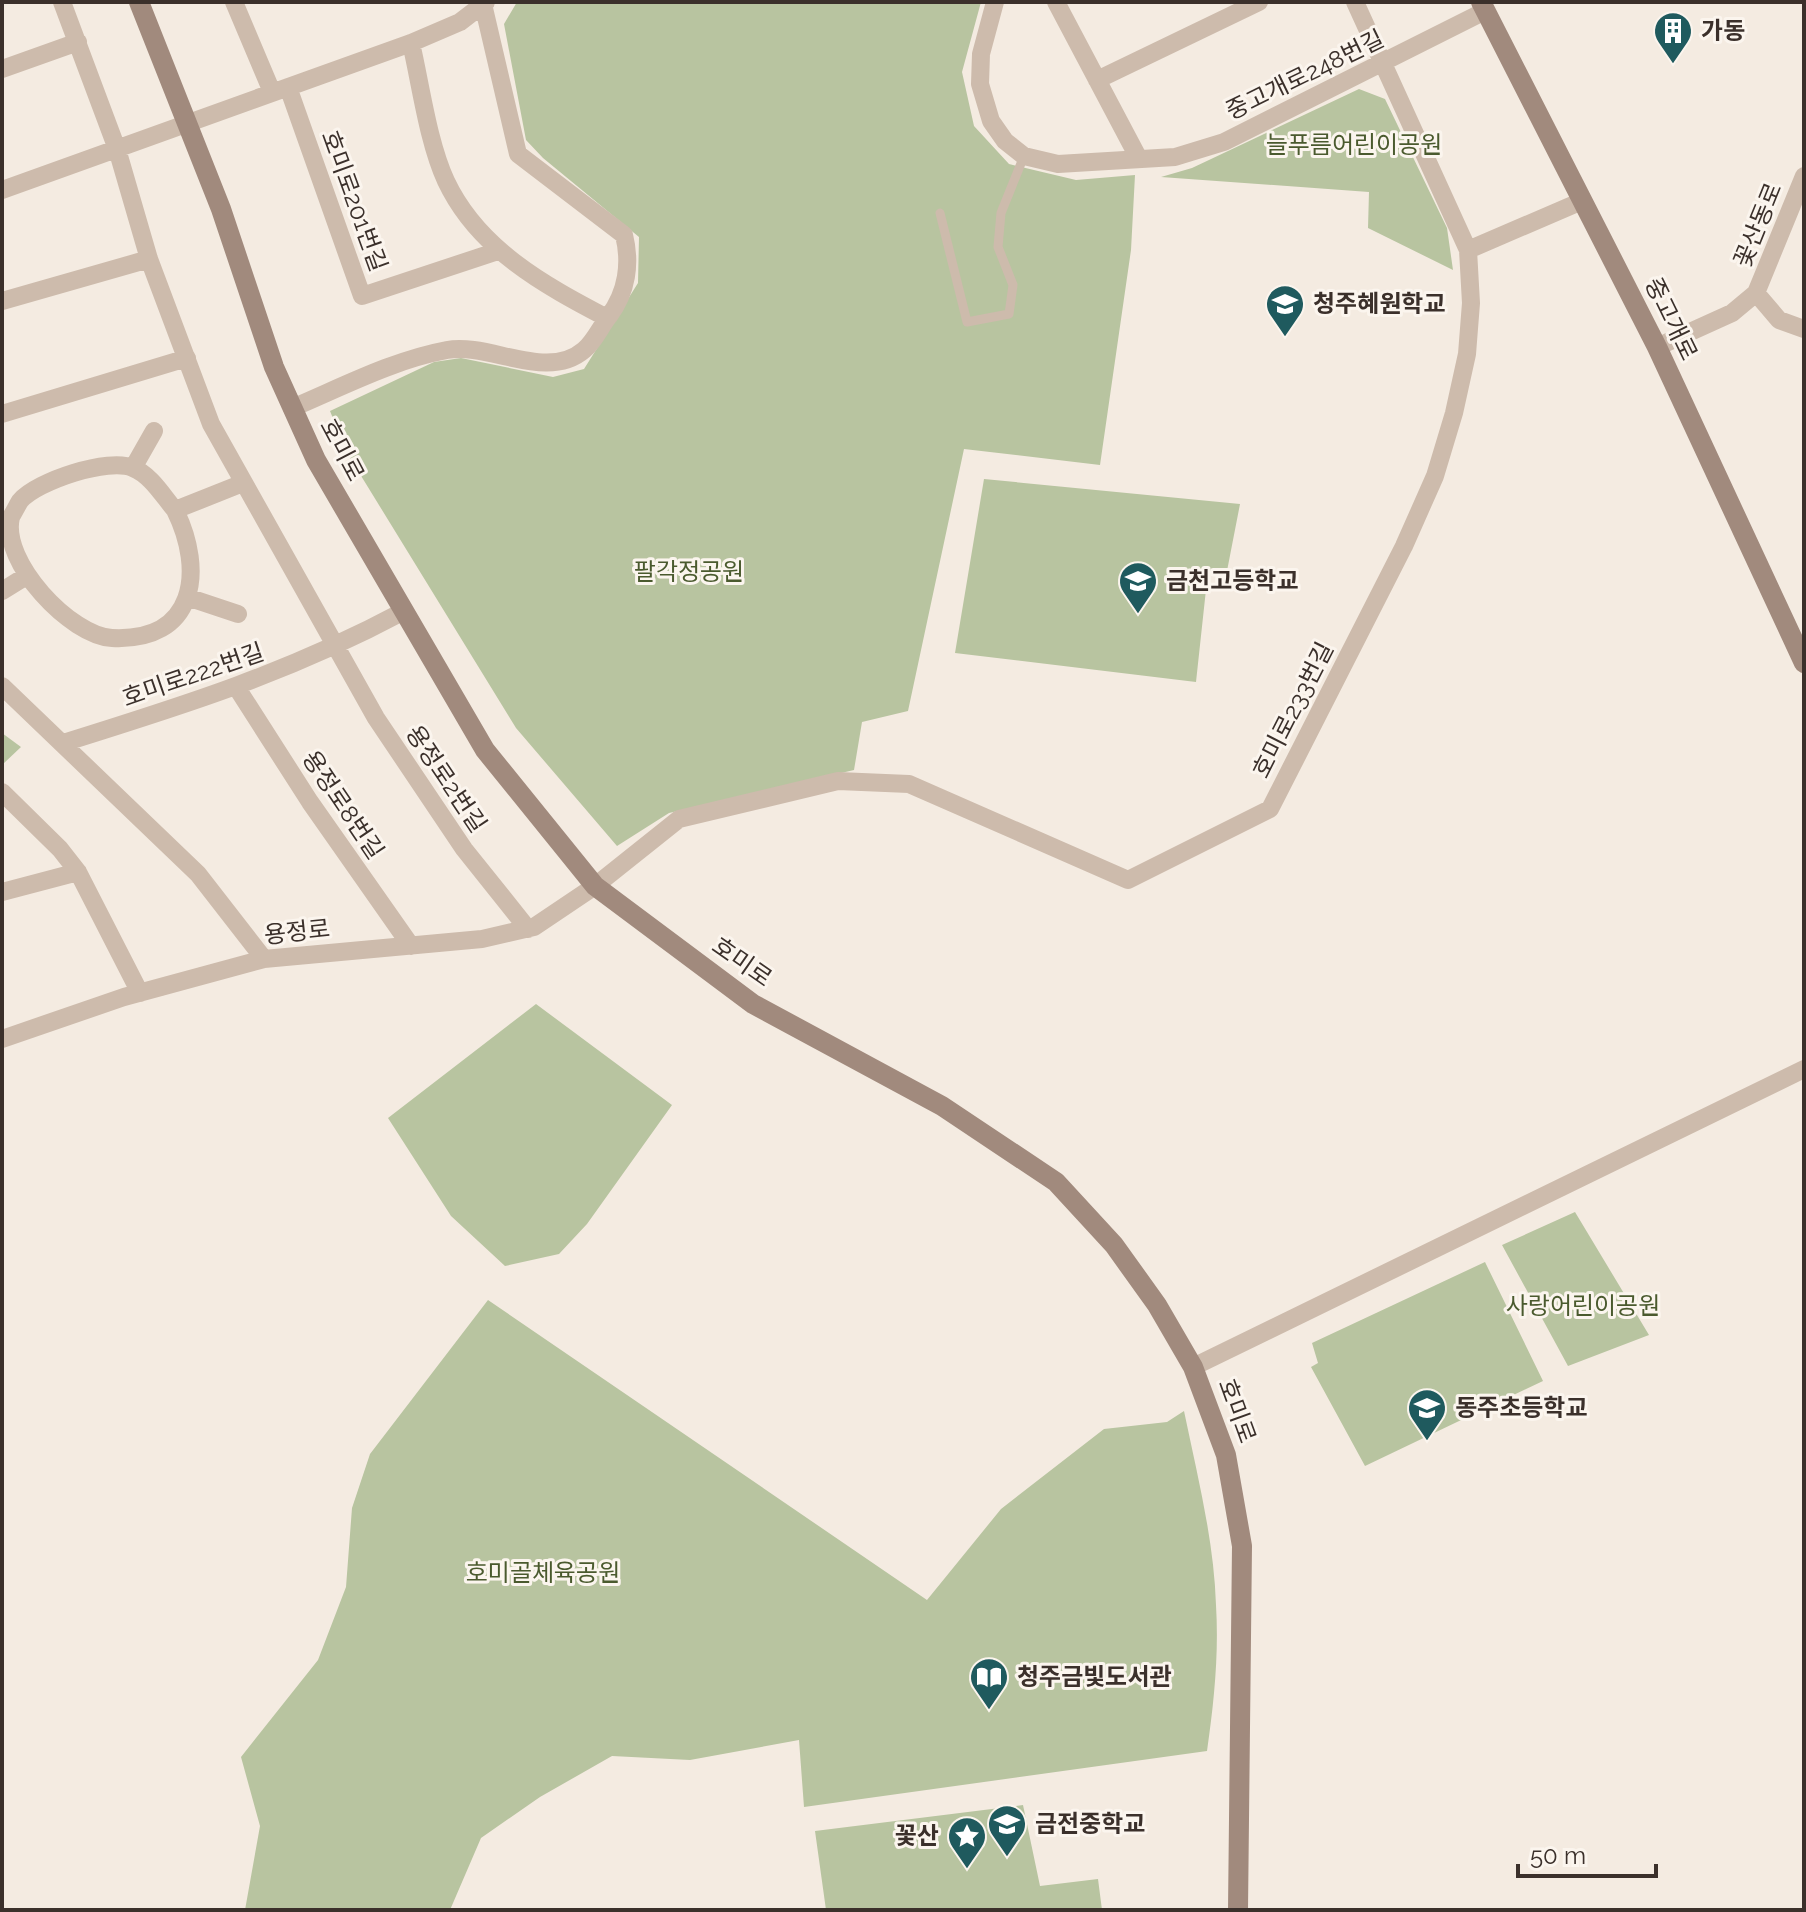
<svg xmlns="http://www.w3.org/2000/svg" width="1806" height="1912" font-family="Raleway,'Noto Sans KR',sans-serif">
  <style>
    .green { fill: #b8c4a0 }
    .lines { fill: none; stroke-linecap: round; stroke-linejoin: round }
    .lane { stroke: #cdbbac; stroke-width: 9 }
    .street { stroke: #cdbbac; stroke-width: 18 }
    .secondary { stroke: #a18a7d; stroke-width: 20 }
    .labels { text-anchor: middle; stroke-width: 6; stroke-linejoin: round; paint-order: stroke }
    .poi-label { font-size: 24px; font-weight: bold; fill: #3b302b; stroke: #fbf5ee; text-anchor: start }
    .street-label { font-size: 24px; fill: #3b302b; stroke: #fbf5ee }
    .park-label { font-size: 24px; fill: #4a5a2e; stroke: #fbf5ee }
  </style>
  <rect width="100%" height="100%" fill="#f4ebe1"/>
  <!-- green -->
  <path class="green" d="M517,2H981L962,72L974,126L1009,164L1076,180L1135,175L1131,250L1100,465L964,449L908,711L862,722L854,770L669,813L617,846L516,728L347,453L330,411L434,362L461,358L553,377L584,369L638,283L639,237L543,158L526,140L504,24Z
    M1359,89L1385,99L1447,228L1453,270L1368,228L1369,192L1161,177L1192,168Z
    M984,479L1240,504L1227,571H1208L1196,682L955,653Z
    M2,733L21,747L2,765Z
    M536,1004L672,1105L587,1224L559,1254L505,1266L451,1216L388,1118Z
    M1575,1212L1649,1335L1568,1366L1502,1245Z
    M1485,1262L1543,1381L1365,1466L1311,1367L1318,1363L1312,1343Z
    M488,1300L927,1600L1001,1509L1104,1429L1167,1422L1184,1411C1197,1474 1214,1540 1216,1605C1219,1654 1214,1703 1207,1751L804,1807L799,1740L690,1760L612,1756L540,1797L481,1838L450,1910H245L260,1826L241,1757L318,1660L346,1587L352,1508L370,1454Z
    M1023,1805L1040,1886L1098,1879L1102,1910H826L815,1831Z"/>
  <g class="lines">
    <!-- lane -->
    <path class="lane" d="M940,213L967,322L1009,314L1013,285L998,247L1001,213L1024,156"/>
    <!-- street -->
    <path class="street" d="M62,2L117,149L149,259L211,424L376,718L464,849L528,929
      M234,2L272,92
      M995,2L981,54L980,84L991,121L1005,141L1024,156L1058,164L1175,157L1224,142L1485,11
      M1056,2L1139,159
      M411,43C421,86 428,142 446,181C478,249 544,285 607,318
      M2,69L78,42
      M1097,80L1259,2
      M288,87L362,296L498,251
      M2,190L411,43L460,22L486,2
      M1468,250L1582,201
      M1756,293L1779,320L1804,329
      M2,301L149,259
      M1657,347L1732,313L1756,293L1804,176
      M292,408C342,387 393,360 447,350C489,342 547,382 584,350C594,342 601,326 609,316C627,292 631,263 624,235L518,154L483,4
      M2,414L187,358
      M133,468L154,431
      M175,510C163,496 151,475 133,468C109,457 37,481 20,501C17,506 14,512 11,517C0,562 71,636 112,638C196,642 205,571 175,510L243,483
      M2,591L23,578
      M187,597L238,614
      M2,686L198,874L264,959
      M237,688L310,802L411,946
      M63,743C185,705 290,672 404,611
      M2,792L60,849L78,872L140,993
      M2,892L78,872
      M2,1039L124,997L264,959L482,939L534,927L595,886L679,819L838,781L909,784L1128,880L1270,809L1404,546L1435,476L1454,413L1467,354L1471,303L1468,250L1355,2
      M1193,1367L1804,1069"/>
    <!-- secondary -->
    <path class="secondary" d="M139,2L221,209L274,367L316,460L485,750L595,886L753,1004L942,1106L1056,1182L1114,1245L1157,1305L1193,1367L1226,1455L1242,1546L1238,1910
      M1481,2L1657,347L1804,663"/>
  </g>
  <!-- icons -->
  <defs>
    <symbol id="building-pin" viewBox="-11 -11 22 30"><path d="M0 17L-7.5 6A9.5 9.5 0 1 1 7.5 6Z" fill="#1f5a5e" stroke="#fbf5ee"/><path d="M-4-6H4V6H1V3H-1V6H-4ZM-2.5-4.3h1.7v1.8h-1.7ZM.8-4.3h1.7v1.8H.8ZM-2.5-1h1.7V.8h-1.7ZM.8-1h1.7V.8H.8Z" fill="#fff"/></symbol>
    <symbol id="school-pin" viewBox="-11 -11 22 30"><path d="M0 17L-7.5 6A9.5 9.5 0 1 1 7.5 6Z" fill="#1f5a5e" stroke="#fbf5ee"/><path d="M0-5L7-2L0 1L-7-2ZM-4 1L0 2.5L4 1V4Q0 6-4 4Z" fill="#fff"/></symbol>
    <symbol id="library-pin" viewBox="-11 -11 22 30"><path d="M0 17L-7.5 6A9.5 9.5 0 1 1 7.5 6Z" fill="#1f5a5e" stroke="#fbf5ee"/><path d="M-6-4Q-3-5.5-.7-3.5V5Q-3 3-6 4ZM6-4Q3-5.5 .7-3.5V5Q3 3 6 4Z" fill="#fff"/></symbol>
    <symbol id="sight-pin" viewBox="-11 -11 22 30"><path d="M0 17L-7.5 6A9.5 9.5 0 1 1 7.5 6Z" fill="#1f5a5e" stroke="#fbf5ee"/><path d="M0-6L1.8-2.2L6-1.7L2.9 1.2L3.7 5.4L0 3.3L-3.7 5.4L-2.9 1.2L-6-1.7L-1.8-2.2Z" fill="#fff"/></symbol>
  </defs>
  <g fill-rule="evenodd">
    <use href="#building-pin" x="1651" y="9" width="44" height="60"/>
    <use href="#school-pin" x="1263" y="282" width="44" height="60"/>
    <use href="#school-pin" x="1116" y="559" width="44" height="60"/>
    <use href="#school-pin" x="1405" y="1386" width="44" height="60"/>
    <use href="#library-pin" x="967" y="1655" width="44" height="60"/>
    <use href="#school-pin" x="985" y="1802" width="44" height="60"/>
    <use href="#sight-pin" x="945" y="1814" width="44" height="60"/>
  </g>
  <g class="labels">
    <!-- poi labels -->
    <g class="poi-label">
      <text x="1701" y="39">가동</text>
      <text x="1313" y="312">청주혜원학교</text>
      <text x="1166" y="589">금천고등학교</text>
      <text x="1455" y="1416">동주초등학교</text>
      <text x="1017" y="1685">청주금빛도서관</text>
      <text x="1035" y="1832">금전중학교</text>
      <text x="939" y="1844" text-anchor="end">꽃산</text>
    </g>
    <!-- street labels -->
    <g class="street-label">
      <text transform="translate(1305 75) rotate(-26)" y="8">중고개로248번길</text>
      <text transform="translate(354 201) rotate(70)" y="8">호미로201번길</text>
      <text transform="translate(1758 225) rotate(-68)" y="8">꽃산동로</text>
      <text transform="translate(1671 319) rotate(64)" y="8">중고개로</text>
      <text transform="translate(342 450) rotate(62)" y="8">호미로</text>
      <text transform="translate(193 675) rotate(-19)" y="8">호미로222번길</text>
      <text transform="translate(1293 710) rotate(-63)" y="8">호미로233번길</text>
      <text transform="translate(446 779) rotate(56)" y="8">용정로2번길</text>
      <text transform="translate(343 805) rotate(56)" y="8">용정로8번길</text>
      <text transform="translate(297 932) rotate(-6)" y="8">용정로</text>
      <text transform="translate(742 962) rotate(35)" y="8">호미로</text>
      <text transform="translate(1237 1411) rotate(70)" y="8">호미로</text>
    </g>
    <!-- park labels -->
    <g class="park-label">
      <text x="1354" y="153">늘푸름어린이공원</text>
      <text x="689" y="580">팔각정공원</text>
      <text x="1583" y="1314">사랑어린이공원</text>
      <text x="543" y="1581">호미골체육공원</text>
    </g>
  </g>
  <!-- border -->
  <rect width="1806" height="1912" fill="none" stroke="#3b302b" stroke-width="8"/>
  <!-- scale -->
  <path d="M1518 1864v12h138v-12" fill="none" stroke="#3b302b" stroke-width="4"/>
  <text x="1530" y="1864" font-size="24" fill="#3b302b" stroke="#fbf5ee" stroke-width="6" paint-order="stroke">50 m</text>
</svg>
